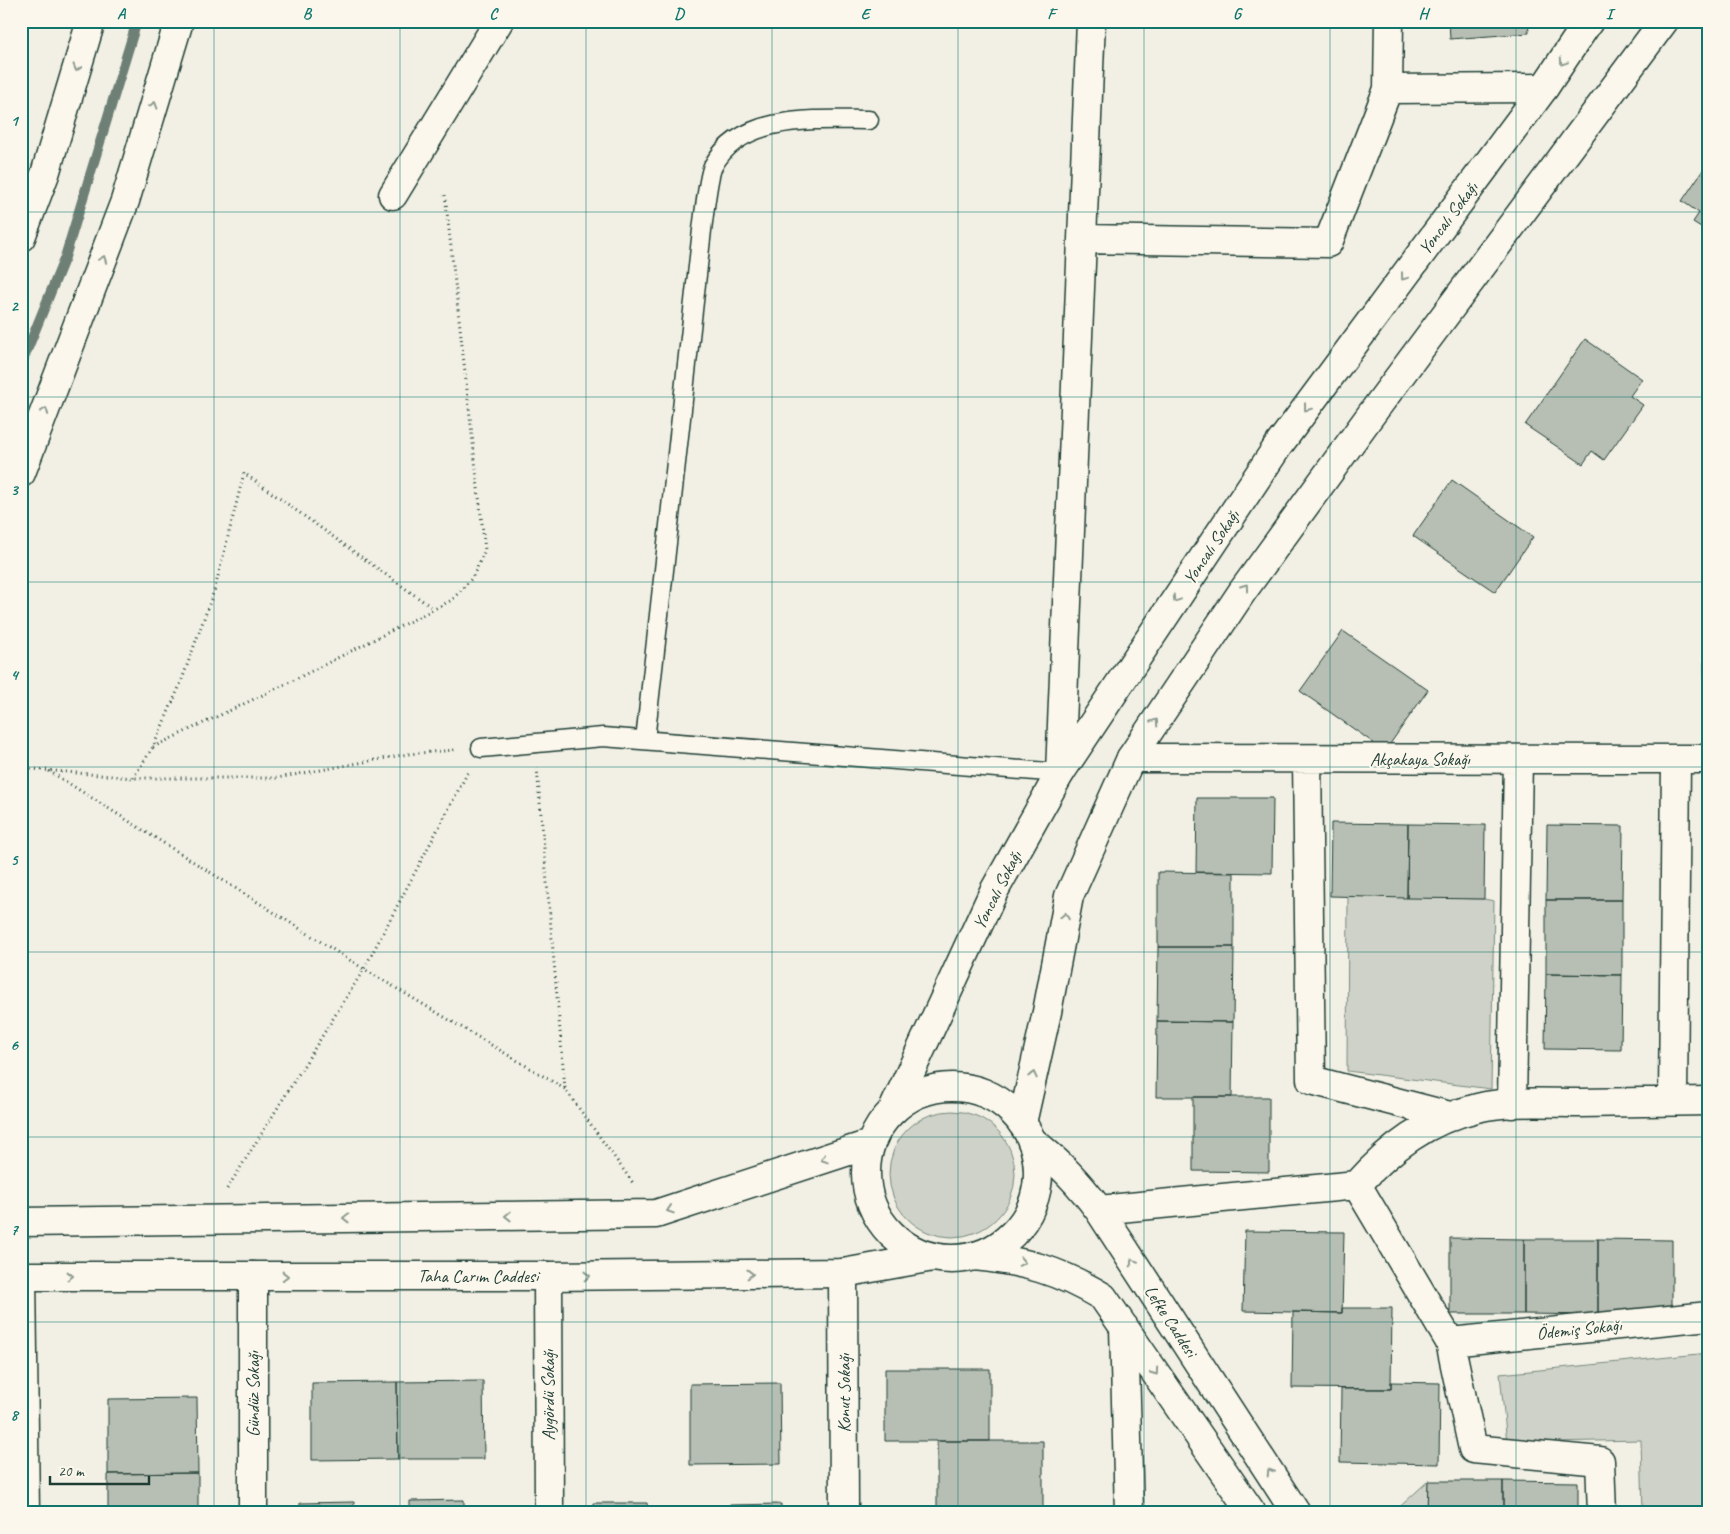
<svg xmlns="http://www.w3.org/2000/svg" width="1730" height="1534" font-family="Caveat,sans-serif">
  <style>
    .green { fill: #cfd2c8; stroke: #77887e }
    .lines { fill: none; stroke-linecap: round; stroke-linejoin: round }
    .stream { stroke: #6e7f75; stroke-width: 10 }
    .building { fill: #b7beb3; stroke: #1f3d34 }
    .service-casing { stroke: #1f3d34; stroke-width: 21 }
    .minor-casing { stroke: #1f3d34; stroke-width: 31 }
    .tertiary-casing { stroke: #1f3d34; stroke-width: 31 }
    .secondary-casing { stroke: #1f3d34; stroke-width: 31 }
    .primary-casing { stroke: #1f3d34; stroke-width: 31 }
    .path { stroke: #1f3d34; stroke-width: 3; stroke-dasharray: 1 4; stroke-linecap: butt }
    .service { stroke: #fbf7ec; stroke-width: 18 }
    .minor { stroke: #fbf7ec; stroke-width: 28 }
    .tertiary { stroke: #fbf7ec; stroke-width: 28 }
    .secondary { stroke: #fbf7ec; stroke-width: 28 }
    .primary { stroke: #fbf7ec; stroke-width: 28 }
    .oneway { stroke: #8d9a90 }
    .grid { fill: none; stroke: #0f766e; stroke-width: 1; stroke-opacity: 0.55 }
    .labels { text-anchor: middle; stroke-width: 4; stroke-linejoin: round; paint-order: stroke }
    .street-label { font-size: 18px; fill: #1f3d34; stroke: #fbf7ec }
    .neatline { fill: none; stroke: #0f766e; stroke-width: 2 }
    .grid-label { font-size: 16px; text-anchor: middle; font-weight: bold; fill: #0f766e }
  </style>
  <rect width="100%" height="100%" fill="#f2f0e5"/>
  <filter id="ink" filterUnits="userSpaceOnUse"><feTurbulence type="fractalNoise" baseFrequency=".02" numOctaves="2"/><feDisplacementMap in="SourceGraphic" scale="10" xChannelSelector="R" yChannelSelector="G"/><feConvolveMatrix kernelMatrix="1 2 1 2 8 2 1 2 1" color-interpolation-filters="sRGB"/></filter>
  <g filter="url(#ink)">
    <!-- green -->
    <path class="green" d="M1348,896L1484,899L1494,901L1491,1089L1347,1071Z
      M889 1174a63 63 0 1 1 126 0a63 63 0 1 1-126 0Z
      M1709,1353V1513H1643L1641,1440L1507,1443L1500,1374Z
      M1428,1481L1427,1513H1393Z"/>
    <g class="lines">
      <!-- stream -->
      <path class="stream" d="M21,365L65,257L137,21"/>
    </g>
    <!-- building -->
    <path class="building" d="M1449,21H1528L1529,33L1450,39Z
      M1709,161V232L1693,222L1699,213L1682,201Z
      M1585,339L1642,379L1630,396L1643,405L1604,460L1592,451L1583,464L1525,425Z
      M1452,480L1533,537L1495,592L1413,536Z
      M1343,631L1428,690L1385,751L1300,691Z
      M1704,662H1709V735H1705Z
      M1197,798H1273L1272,873L1196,872Z
      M1331,823L1408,824L1407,898L1330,896Z
      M1408,824L1485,825L1484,899L1407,898Z
      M1547,825L1623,826L1622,900H1546Z
      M1158,872L1234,873V947H1158Z
      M1546,900H1622V975L1546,974Z
      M1158,947H1234L1233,1022L1157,1021Z
      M1546,974L1622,975L1621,1050L1545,1049Z
      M1157,1021L1233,1022L1232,1097H1156Z
      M1193,1097H1269V1172L1193,1171Z
      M1245,1231L1344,1232L1342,1313L1243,1311Z
      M1450,1238L1524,1239V1314H1450Z
      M1524,1239H1598V1315L1524,1314Z
      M1598,1239L1672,1240V1315H1598Z
      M1342,1308H1392L1391,1389L1292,1388L1293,1312L1342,1313Z
      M885,1369H990V1441H885Z
      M483,1381L484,1459H398L397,1382Z
      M397,1382L398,1459L312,1460V1383Z
      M1391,1382L1440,1383L1439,1464L1340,1462L1341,1389H1391Z
      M780,1383L781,1464L690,1465V1384Z
      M197,1398L198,1473L108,1474V1399Z
      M937,1441H1043V1513H937Z
      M198,1473V1513H108V1474Z
      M1428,1481H1503V1513H1427Z
      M1503,1481L1578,1482V1513H1503Z
      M464,1500V1513H410V1501Z
      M354,1502V1513H300V1503Z
      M593,1503H647L648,1513H593Z
      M781,1504V1513H728V1505Z"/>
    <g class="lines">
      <defs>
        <path id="service" d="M645,740L702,230C704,216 708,176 713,166C741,113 818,120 869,120
          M481,748L603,737L1060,773"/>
        <path id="minor" d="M1389,21L1388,89L1544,88
          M393,195L499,21
          M1082,239L1328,243L1388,89
          M1131,758L1709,759
          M1307,759L1311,1080L1450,1116
          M1060,773L1091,21
          M1673,1101L1676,759
          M1512,1104L1518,759
          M1032,1141C1060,1163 1078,1182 1099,1210L1296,1513
          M1357,1185C1390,1148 1427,1120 1477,1108C1510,1100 1546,1103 1579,1103C1622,1102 1666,1102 1709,1101
          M1099,1210L1357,1185L1450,1342L1473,1449L1600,1461L1602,1513
          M974,1256C1025,1261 1058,1270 1103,1297L1252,1513
          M843,1273L844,1513
          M22,1276L25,1513
          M253,1276V1513
          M548,1276L549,1513
          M1124,1327L1129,1513
          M1450,1342L1709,1316"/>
        <path id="tertiary" d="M893,1110L994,891L1060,773L1278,446L1544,88L1589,21
          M1022,1123L1047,1012L1069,896L1131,758L1242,592L1370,416L1664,21"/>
        <path id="secondary" d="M21,237L45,174L91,21
          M21,473L125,201L179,21"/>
        <path id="primary" d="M866 1173a86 86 0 1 1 172 0a86 86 0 1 1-172 0Z
          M21,1222L656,1214L870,1144
          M21,1276H548L843,1273L933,1257"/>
      </defs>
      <!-- service casing -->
      <use href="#service" class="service-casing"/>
      <!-- minor casing -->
      <use href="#minor" class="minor-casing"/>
      <!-- tertiary casing -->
      <use href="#tertiary" class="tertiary-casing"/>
      <!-- secondary casing -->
      <use href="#secondary" class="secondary-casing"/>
      <!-- primary casing -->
      <use href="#primary" class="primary-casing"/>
      <!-- path -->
      <path class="path" d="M153,747L290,682L452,600L472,578L485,550L445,194
        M21,768L133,778H277L408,754L455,750
        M537,768L565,1088
        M49,771L364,969L565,1089L633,1183
        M133,778L153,747L180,685L215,588L244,473L434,609
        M227,1189L364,969L469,770"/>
      <!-- service -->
      <use href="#service" class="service"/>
      <!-- minor -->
      <use href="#minor" class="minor"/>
      <!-- tertiary -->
      <use href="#tertiary" class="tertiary"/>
      <!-- secondary -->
      <use href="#secondary" class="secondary"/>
      <!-- primary -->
      <use href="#primary" class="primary"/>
    </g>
    <!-- one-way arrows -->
    <defs><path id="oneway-chevron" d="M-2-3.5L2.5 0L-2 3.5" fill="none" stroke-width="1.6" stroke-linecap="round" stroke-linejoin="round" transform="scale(1.25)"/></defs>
    <g class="oneway">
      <use href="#oneway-chevron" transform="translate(1563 62) rotate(124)"/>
      <use href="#oneway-chevron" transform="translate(77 68) rotate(107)"/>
      <use href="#oneway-chevron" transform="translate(154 105) rotate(-73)"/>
      <use href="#oneway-chevron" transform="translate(103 259) rotate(-69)"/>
      <use href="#oneway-chevron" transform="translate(1404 277) rotate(127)"/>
      <use href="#oneway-chevron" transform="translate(1307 408) rotate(127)"/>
      <use href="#oneway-chevron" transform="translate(45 411) rotate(-69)"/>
      <use href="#oneway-chevron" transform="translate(1245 587) rotate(-54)"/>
      <use href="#oneway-chevron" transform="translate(1176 599) rotate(124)"/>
      <use href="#oneway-chevron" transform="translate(1155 722) rotate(-56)"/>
      <use href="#oneway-chevron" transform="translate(1065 916) rotate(-79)"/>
      <use href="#oneway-chevron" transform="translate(1033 1075) rotate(-77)"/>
      <use href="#oneway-chevron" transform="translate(824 1159) rotate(162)"/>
      <use href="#oneway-chevron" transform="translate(670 1210) rotate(162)"/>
      <use href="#oneway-chevron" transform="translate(508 1216) rotate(179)"/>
      <use href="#oneway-chevron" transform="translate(346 1218) rotate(179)"/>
      <use href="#oneway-chevron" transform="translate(1022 1262) rotate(11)"/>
      <use href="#oneway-chevron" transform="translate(1133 1262) rotate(-123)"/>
      <use href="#oneway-chevron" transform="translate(750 1274) rotate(-1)"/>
      <use href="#oneway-chevron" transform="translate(70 1276)"/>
      <use href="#oneway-chevron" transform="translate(285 1276)"/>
      <use href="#oneway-chevron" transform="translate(587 1276) rotate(-1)"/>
      <use href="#oneway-chevron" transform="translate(1155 1372) rotate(55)"/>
      <use href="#oneway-chevron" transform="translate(1270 1472) rotate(-123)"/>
    </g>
  </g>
  <!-- grid -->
  <path class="grid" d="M214,21V1513M400,21V1513M586,21V1513M772,21V1513M958,21V1513M1144,21V1513M1330,21V1513M1516,21V1513M21,212H1709M21,397H1709M21,582H1709M21,767H1709M21,952H1709M21,1137H1709M21,1322H1709"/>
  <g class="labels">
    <!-- street labels -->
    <g class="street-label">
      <text transform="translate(1448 218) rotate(-53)" y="6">Yoncalı Sokağı</text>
      <text transform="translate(1211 547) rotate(-56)" y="6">Yoncalı Sokağı</text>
      <text x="1420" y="765">Akçakaya Sokağı</text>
      <text transform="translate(997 890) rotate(-63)" y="6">Yoncalı Sokağı</text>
      <text x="478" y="1282">Taha Carım Caddesi</text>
      <text transform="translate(1171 1321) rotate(57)" y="6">Lefke Caddesi</text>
      <text transform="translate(1579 1329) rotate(-6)" y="6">Ödemiş Sokağı</text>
      <text transform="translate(844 1393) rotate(-90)" y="6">Konut Sokağı</text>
      <text transform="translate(253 1394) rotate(-90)" y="6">Gündüz Sokağı</text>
      <text transform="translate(548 1395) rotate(-90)" y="6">Aygördü Sokağı</text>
    </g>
  </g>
  <!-- margin -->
  <rect width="1730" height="1534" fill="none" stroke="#fbf7ec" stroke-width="55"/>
  <!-- scale -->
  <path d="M50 1476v8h99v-8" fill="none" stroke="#1f3d34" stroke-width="2.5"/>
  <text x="58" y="1476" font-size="15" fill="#1f3d34" stroke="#fbf7ec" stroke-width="4" paint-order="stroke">20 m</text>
  <rect x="28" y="28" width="1674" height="1478" class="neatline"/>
  <g class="grid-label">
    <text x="121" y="19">A</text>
    <text x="307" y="19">B</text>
    <text x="493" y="19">C</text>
    <text x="679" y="19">D</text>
    <text x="865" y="19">E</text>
    <text x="1051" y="19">F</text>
    <text x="1237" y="19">G</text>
    <text x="1423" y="19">H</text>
    <text x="1609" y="19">I</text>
    <text x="14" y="126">1</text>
    <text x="14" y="311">2</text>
    <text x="14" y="495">3</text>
    <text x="14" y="680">4</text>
    <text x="14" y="865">5</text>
    <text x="14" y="1050">6</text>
    <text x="14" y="1235">7</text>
    <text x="14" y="1420">8</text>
  </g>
</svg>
